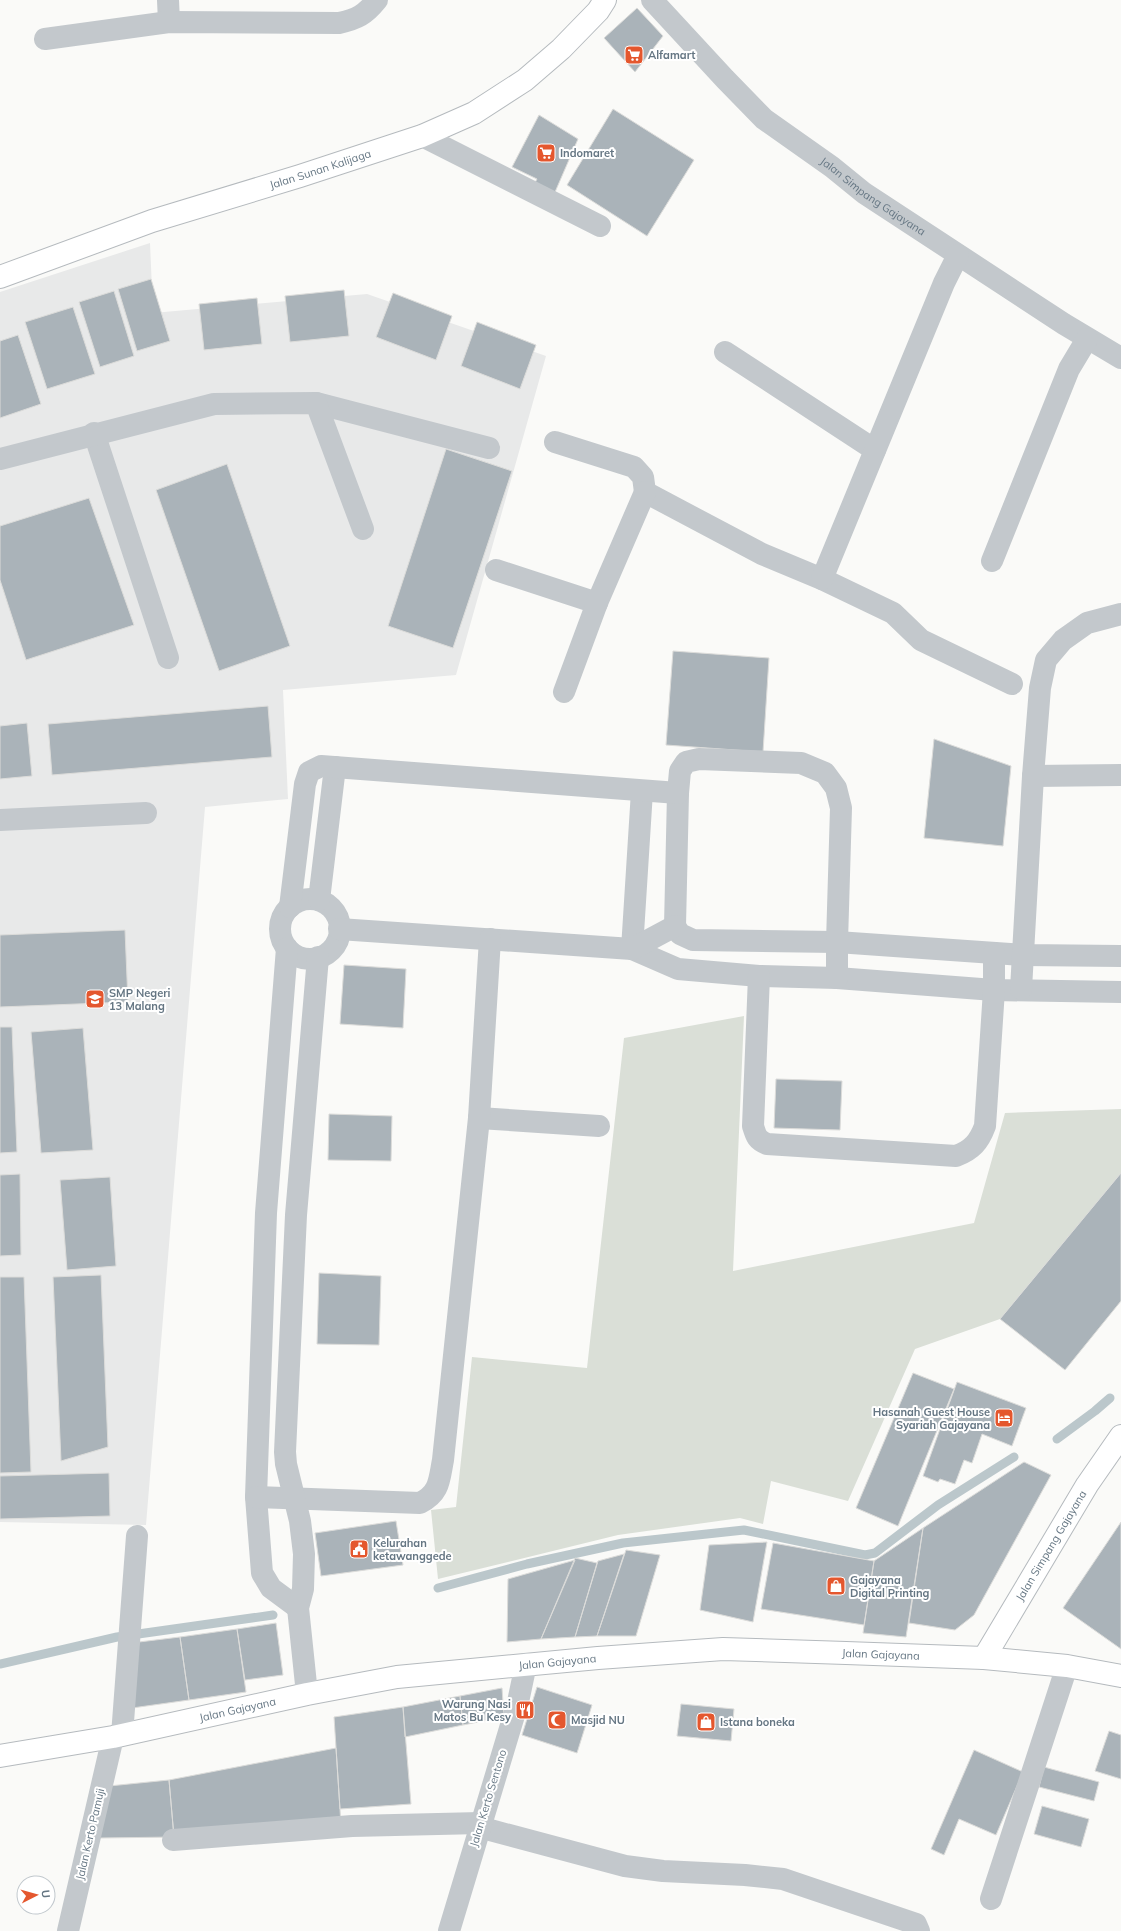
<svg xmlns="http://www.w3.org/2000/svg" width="1121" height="1931" font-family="Mulish,sans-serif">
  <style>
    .built { fill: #e8e9e9 }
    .green { fill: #dadfd7 }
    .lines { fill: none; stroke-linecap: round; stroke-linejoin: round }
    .stream { stroke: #bbc7cb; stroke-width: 9 }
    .building { fill: #aab3b9; stroke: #dcdcda }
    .major-casing { stroke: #b5babe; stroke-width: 24 }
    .minor { stroke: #c3c8cc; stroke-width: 22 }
    .major { stroke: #fff; stroke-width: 22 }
    .labels { text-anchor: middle; stroke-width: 4; stroke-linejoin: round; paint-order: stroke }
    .poi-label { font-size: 11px; font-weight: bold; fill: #657683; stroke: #fff; text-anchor: start }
    .street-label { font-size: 11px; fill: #657683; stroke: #fff }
  </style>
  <rect width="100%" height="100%" fill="#fafaf8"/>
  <!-- built -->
  <path class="built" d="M150,243L153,313L367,294L546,356L456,675L283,690L288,799L205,807L146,1525L0,1522V292Z"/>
  <!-- green -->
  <path class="green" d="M744,1016L733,1271L974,1223L1005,1113L1121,1109V1173L1000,1319L915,1349L848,1501L771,1481L763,1524L740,1518L618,1535L438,1579L431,1510L456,1507L472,1357L587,1368L624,1038Z"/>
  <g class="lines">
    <!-- stream -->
    <path class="stream" d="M1057,1439L1095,1411L1110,1398
      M438,1588L527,1564L623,1543L744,1530L865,1555L875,1553L938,1505L1014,1457
      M0,1664L117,1637L273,1615"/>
  </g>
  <!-- building -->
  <path class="building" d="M637,8L663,36L635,72L604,38Z
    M613,109L694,160L647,236L567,185Z
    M539,115L578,139L552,199L531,190L537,179L512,167Z
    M151,279L170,341L137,351L118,289Z
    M344,290L349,336L290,342L285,296Z
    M114,291L134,356L100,367L79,302Z
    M393,293L452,316L436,360L376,337Z
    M257,298L262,344L204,350L199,304Z
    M73,307L95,374L47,389L25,322Z
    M477,322L536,345L520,389L461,366Z
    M18,335L41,404L0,418V341Z
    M446,449L512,471L453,648L388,626Z
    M227,464L290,646L219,671L156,490Z
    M89,498L134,625L26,660L0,580V526Z
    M673,651L769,658L763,752L666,745Z
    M268,706L272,757L52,775L48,724Z
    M27,723L32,776L0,779V726Z
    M934,739L1011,766L1003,846L924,838Z
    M125,930L128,1002L0,1007V935Z
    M344,965L406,969L403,1028L340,1024Z
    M0,1027H12L17,1152L0,1153Z
    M83,1028L93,1150L41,1153L31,1032Z
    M776,1079L842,1081L840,1130L774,1128Z
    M329,1114L392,1116L391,1161L328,1160Z
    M1121,1173V1301L1065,1370L1000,1319Z
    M20,1174L21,1255L0,1256V1175Z
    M110,1177L116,1266L67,1270L60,1180Z
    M319,1273L381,1276L379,1345L317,1344Z
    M101,1275L108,1447L61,1461L53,1277Z
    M0,1277H24L31,1472L0,1473Z
    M913,1373L954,1389L898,1526L856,1508Z
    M957,1382L1026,1408L1012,1446L982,1434L972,1463L964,1460L955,1484L940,1479L938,1482L923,1476Z
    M1024,1462L1051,1475L974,1615L955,1630L909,1623L923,1528Z
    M109,1473L110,1516L0,1519V1476Z
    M396,1521L403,1565L321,1576L315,1533Z
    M1121,1522V1649L1063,1608Z
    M923,1528L906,1637L863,1633L874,1561Z
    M767,1542L753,1622L700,1610L709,1545Z
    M773,1543L874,1561L864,1625L761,1609Z
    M626,1550L660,1555L636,1636H597Z
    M624,1554L597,1636L575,1637L598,1561Z
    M575,1558L597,1563L575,1637L541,1639Z
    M575,1560L541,1639L507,1642L508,1579Z
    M276,1623L283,1675L245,1680L237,1629Z
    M237,1629L246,1692L189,1700L180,1637Z
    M180,1637L189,1700L132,1708L139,1642Z
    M537,1687L592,1705L577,1753L522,1735Z
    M502,1688L504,1717L463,1725L460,1696Z
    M460,1696L463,1725L405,1737L403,1707Z
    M681,1704L734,1709L731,1741L677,1736Z
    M403,1707L411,1804L340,1809L334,1717Z
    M1109,1731L1121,1735V1779L1095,1771Z
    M336,1748L341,1825L174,1837L169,1780Z
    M974,1750L1023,1772L996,1835L959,1819L944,1855L931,1849Z
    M1044,1767L1099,1782L1094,1801L1039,1787Z
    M169,1780L174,1837L99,1838L109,1786Z
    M1042,1806L1089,1819L1081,1847L1034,1834Z"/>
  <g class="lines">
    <defs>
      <g id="major">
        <path id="s2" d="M0,277L152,221L300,176L422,136L474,113L525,80L561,49L598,11L605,0"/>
        <path id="s3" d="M984,1658L1087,1485L1121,1436"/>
        <path id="s4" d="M0,1756L113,1737L307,1694L397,1677L598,1658L723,1649L846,1653L984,1658L1067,1666L1121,1676"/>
      </g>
    </defs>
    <!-- major casing -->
    <use href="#major" class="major-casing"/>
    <!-- minor -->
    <g class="minor">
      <path d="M168,0L169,22"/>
      <path id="s1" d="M652,0L725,79L764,119L832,167L864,193L1064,324L1121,358"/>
      <path d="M45,39L169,22L339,23C357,19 365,15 377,0"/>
      <path d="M422,136L600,226"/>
      <path d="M725,352L875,450"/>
      <path d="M316,403L489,448"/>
      <path d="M94,433L168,658"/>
      <path d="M555,442L634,467L643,477L645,492L762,554L822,579L893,613L921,640L1012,684"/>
      <path d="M0,459L214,404L316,403L363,529"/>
      <path d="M992,561L1069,369L1087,339"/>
      <path d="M496,570L597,603"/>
      <path d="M822,579L944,283L958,255"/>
      <path d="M564,692L597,603L645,492"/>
      <path d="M1033,776L1121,775"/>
      <path d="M642,791L632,949L678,969L759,976L837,978L994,990L1121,992"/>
      <path d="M678,793L675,926L680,934L693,940L837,942L1023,955L1121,956"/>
      <path d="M0,820L146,813"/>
      <circle cx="310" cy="929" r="30"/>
      <path d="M319,900L335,767"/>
      <path d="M290,907L305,784L309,772L321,766L678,793L680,771L686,762L699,759L801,763L825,773L836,788L841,808L837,942V978"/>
      <path d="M339,929L632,949L675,926"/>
      <path d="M287,948L266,1213L256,1497L262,1573L271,1588L298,1608"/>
      <path d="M759,976L753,1126C756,1136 757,1140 767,1144L956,1156C972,1150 979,1142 985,1126L994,990V953"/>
      <path d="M1021,989L1033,776L1040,688L1046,660L1063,640L1087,623L1121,614"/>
      <path d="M479,1118L599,1126"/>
      <path d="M256,1497L420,1503C440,1493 439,1480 443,1460L479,1118L490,939"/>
      <path d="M307,1694L298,1608L303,1589L304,1554L300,1521L286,1464L285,1452L296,1215L318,957"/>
      <path d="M122,1735L137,1536"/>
      <path d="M479,1827L625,1866L663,1871L745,1875L783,1879L916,1924L919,1931"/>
      <path d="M173,1840L352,1826L481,1823"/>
      <path d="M991,1899L1067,1666"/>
      <path d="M68,1931L113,1737"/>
      <path d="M449,1931L518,1702L526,1664"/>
    </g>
    <!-- major -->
    <use href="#major" class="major"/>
  </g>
  <!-- icons -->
  <defs>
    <symbol id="supermarket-square" viewBox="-11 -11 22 22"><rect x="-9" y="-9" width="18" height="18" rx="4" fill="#e4572e" stroke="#fff"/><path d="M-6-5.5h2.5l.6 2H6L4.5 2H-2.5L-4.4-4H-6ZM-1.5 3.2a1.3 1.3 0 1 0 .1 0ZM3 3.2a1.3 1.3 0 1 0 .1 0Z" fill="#fff"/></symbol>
    <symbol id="school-square" viewBox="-11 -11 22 22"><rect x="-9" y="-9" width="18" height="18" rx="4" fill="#e4572e" stroke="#fff"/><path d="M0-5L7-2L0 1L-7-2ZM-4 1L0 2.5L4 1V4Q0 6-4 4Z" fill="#fff"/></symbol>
    <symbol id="hotel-square" viewBox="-11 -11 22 22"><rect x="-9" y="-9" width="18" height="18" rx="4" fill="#e4572e" stroke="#fff"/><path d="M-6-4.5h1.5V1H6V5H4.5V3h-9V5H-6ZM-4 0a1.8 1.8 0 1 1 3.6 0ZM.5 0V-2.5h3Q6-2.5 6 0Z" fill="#fff"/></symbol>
    <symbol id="civic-square" viewBox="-11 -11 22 22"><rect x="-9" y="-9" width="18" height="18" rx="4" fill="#e4572e" stroke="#fff"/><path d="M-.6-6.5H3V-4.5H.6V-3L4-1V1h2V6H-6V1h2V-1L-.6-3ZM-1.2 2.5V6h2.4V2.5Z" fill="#fff"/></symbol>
    <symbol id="shop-square" viewBox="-11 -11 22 22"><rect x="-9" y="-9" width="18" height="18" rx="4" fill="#e4572e" stroke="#fff"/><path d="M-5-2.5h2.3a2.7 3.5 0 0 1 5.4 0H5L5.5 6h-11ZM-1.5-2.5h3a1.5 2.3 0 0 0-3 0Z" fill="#fff"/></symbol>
    <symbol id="restaurant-square" viewBox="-11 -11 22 22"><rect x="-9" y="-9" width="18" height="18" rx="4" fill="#e4572e" stroke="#fff"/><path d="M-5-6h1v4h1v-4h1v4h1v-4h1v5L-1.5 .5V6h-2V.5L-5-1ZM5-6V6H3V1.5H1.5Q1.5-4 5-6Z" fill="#fff"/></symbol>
    <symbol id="mosque-square" viewBox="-11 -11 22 22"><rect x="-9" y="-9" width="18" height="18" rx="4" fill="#e4572e" stroke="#fff"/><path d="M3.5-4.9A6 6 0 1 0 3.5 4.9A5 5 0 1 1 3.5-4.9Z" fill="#fff"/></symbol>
  </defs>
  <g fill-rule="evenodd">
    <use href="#supermarket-square" x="623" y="44" width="22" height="22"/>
    <use href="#supermarket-square" x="535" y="142" width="22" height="22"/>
    <use href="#school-square" x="84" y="988" width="22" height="22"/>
    <use href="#hotel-square" x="993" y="1407" width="22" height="22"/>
    <use href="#civic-square" x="348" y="1538" width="22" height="22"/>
    <use href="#shop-square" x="825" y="1575" width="22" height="22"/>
    <use href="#restaurant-square" x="514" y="1699" width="22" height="22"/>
    <use href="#mosque-square" x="546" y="1709" width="22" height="22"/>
    <use href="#shop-square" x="695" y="1711" width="22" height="22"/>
  </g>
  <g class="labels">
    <!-- poi labels -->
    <g class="poi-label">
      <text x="648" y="59">Alfamart</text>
      <text x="560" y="157">Indomaret</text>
      <text x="109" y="997">SMP Negeri<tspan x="109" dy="13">13 Malang</tspan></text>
      <text x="990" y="1416" text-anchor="end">Hasanah Guest House<tspan x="990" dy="13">Syariah Gajayana</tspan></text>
      <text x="373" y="1547">Kelurahan<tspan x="373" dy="13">ketawanggede</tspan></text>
      <text x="850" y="1584">Gajayana<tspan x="850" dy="13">Digital Printing</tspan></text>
      <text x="511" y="1708" text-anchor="end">Warung Nasi<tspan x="511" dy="13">Matos Bu Kesy</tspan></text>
      <text x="571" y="1724">Masjid NU</text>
      <text x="720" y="1726">Istana boneka</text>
    </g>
    <!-- street labels -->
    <g class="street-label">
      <text dy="4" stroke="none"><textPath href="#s2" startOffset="338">Jalan Sunan Kalijaga</textPath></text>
      <text dy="4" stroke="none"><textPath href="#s1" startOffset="297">Jalan Simpang Gajayana</textPath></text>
      <text dy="4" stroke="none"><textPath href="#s3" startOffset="131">Jalan Simpang Gajayana</textPath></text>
      <text dy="4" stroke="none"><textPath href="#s4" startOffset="890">Jalan Gajayana</textPath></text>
      <text dy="4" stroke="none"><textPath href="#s4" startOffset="566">Jalan Gajayana</textPath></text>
      <text dy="4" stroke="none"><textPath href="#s4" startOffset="242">Jalan Gajayana</textPath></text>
      <text transform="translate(488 1798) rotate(-73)" y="4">Jalan Kerto Sentono</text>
      <text transform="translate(90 1834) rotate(-77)" y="4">Jalan Kerto Pamuji</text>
    </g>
  </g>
  <!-- north arrow -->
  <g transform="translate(36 1895) rotate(84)"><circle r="19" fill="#ffffff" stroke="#c1c8cd"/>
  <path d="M0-3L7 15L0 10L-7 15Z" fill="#e4572e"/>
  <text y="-6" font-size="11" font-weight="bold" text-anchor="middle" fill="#657683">U</text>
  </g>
</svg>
